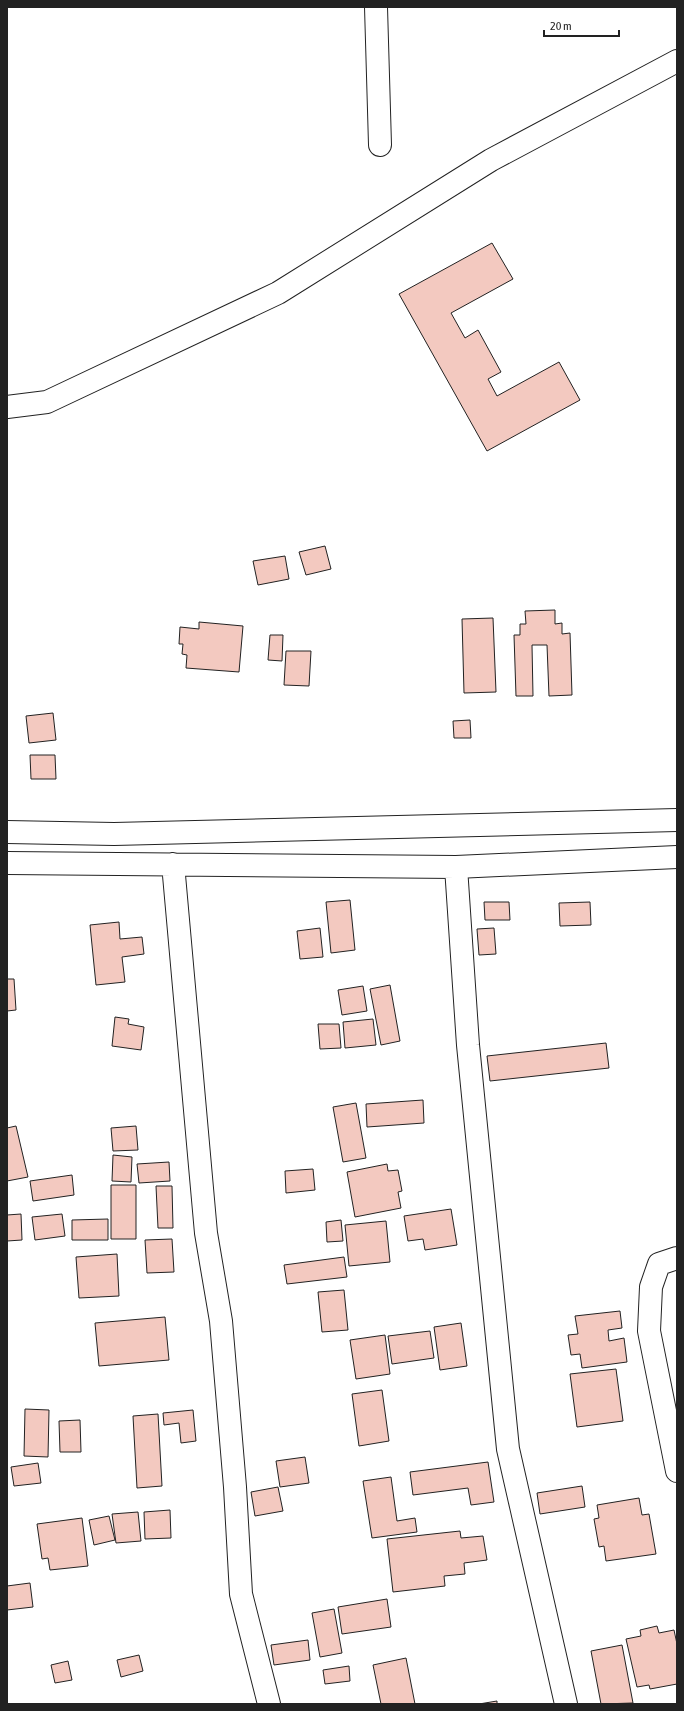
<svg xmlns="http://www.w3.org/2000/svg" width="684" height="1711" font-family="'Asap Condensed',sans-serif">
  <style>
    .building { fill: #f3c9c0; stroke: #222 }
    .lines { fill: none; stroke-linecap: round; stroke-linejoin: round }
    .minor-casing { stroke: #222; stroke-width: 24 }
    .minor { stroke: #fff; stroke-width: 22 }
  </style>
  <rect width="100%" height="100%" fill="#fff"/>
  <!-- building -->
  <path class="building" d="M492,243L513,279L451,313L465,338L478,330L501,372L488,379L497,396L559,362L580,400L487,451L399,294Z
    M325,546L331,569L306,575L299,552Z
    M285,556L289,579L258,585L253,561Z
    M555,610V624L562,623V634L570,633L572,695L549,696L547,645H532L533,696H516L514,635H520V624H526L525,611Z
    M493,618L496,692L464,693L462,619Z
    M199,622L243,626L239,672L186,668L187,655L182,654L183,644H179L180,627L199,629Z
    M270,635H283L282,661L268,660Z
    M286,651H311L309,686L284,685Z
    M53,713L56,740L29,743L26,716Z
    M470,720L471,738H454L453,721Z
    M30,755H55L56,779H31Z
    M350,900L355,950L331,953L326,902Z
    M484,902H509L510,920H485Z
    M590,902L591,925L560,926L559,903Z
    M119,922L120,939L142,937L144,954L122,957L125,982L96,985L90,925Z
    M320,928L323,957L300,959L297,931Z
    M494,928L496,954L479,955L477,929Z
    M7,979H14L16,1010L7,1011Z
    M390,985L400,1041L381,1045L370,989Z
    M363,986L367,1011L342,1015L338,990Z
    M115,1017L129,1019L128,1024L144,1027L141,1050L112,1046Z
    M373,1019L376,1045L345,1048L343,1022Z
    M318,1024H339L341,1048L320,1049Z
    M606,1043L609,1068L490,1081L487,1056Z
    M423,1100L424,1123L367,1127L366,1104Z
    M356,1103L366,1158L343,1162L333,1107Z
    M16,1126L28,1177L7,1181V1128Z
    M136,1126L138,1150L113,1151L111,1128Z
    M113,1155L132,1157L131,1182L112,1181Z
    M169,1162L170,1181L139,1183L137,1164Z
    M387,1164L388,1171L398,1170L402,1191L398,1192L401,1208L355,1217L347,1172Z
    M313,1169L315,1190L286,1193L285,1171Z
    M72,1175L74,1195L33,1201L30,1181Z
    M111,1185H136V1239H111Z
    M156,1186H172L173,1228H158Z
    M451,1209L457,1245L425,1250L423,1239L408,1241L404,1216Z
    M21,1214L22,1240L7,1241V1215Z
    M62,1214L65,1236L35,1240L32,1217Z
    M108,1219V1240H72V1220Z
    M341,1220L343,1241L327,1242L326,1222Z
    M386,1221L390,1262L349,1266L345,1225Z
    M172,1239L174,1272L147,1273L145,1240Z
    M117,1254L119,1296L79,1298L76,1257Z
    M344,1257L347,1277L287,1284L284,1265Z
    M344,1290L348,1330L322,1332L318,1292Z
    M620,1311L622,1328L608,1330L609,1341L624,1338L627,1362L582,1368L580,1354L571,1355L568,1335L578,1334L575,1316Z
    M165,1317L169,1360L99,1366L95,1323Z
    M461,1323L467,1366L440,1370L434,1327Z
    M430,1331L434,1358L392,1364L388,1336Z
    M385,1335L390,1374L356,1379L350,1340Z
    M616,1369L623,1421L577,1427L570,1374Z
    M382,1390L389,1441L359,1446L352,1394Z
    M25,1409L49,1410L48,1457L24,1456Z
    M193,1410L196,1441L181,1443L179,1423L164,1425L163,1413Z
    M158,1414L162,1486L137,1488L133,1416Z
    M80,1420L81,1452H60L59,1421Z
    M305,1457L309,1483L280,1487L276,1461Z
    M488,1462L494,1502L471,1505L468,1488L413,1495L410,1472Z
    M38,1463L41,1483L14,1486L11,1467Z
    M391,1477L397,1521L415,1518L417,1532L372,1538L363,1481Z
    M582,1486L585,1507L540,1514L537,1493Z
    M278,1487L283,1511L255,1516L251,1492Z
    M639,1498L642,1515L649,1514L656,1554L606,1561L604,1546L599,1547L594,1519L599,1518L597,1505Z
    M170,1510L171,1538L145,1539L144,1512Z
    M138,1512L141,1541L116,1543L112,1514Z
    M109,1516L115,1540L94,1545L89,1520Z
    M82,1518L88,1566L50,1570L48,1558L42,1559L37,1524Z
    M460,1531L461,1538L483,1536L487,1560L464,1563L465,1574L444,1576L445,1586L393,1592L387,1539Z
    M30,1583L33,1607L7,1610V1586Z
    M387,1599L391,1627L342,1634L338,1607Z
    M334,1609L342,1653L320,1657L312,1613Z
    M657,1626L659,1633L674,1630L677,1644V1684L650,1689L649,1685L637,1687L626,1639L641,1636L640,1630Z
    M308,1640L310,1660L274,1665L271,1645Z
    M622,1645L633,1703L601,1704L591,1651Z
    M139,1655L143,1671L121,1677L117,1660Z
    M406,1658L415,1704H381L373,1665Z
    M68,1661L72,1680L55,1683L51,1665Z
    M349,1666L350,1681L325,1684L323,1670Z
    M497,1701V1704H479Z"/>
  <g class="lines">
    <defs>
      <path id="minor" d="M376,7L380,145
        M7,407L47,402L278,293L491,160L677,61
        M7,832L114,834L677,820
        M7,863L456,867L677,857
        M173,864L206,1233L221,1321L235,1487L241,1594L269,1704
        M456,867L468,1045L508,1449L566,1704
        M677,1258L659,1264L651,1287L649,1331L677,1471"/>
    </defs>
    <!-- minor casing -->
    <use href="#minor" class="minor-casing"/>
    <!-- minor -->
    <use href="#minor" class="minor"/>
  </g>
  <!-- border -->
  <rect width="684" height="1711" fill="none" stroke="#222222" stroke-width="16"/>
  <!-- scale -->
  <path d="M544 30v6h75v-6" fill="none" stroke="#222222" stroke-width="2"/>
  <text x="550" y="30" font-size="12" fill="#222222" stroke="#ffffff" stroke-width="3" paint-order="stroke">20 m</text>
</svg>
